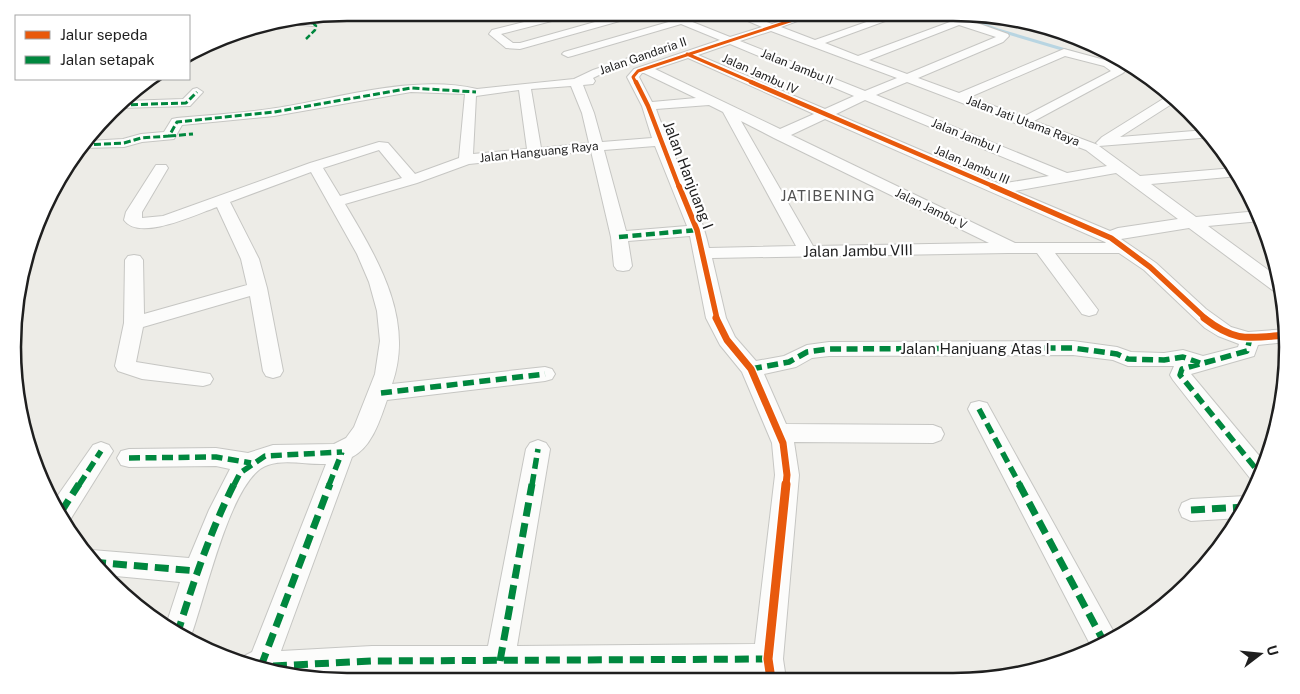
<svg xmlns="http://www.w3.org/2000/svg" width="1300" height="694" font-family="'Public Sans',sans-serif">
  <style>
    .lines { fill: none; stroke-linecap: round; stroke-linejoin: round }
    .stream { stroke: #b8d5e2; stroke-width: 3 }
    .minor-casing { stroke: #c6c6c3; stroke-width: 2 }
    .minor { fill: #fcfcfb; fill-rule: evenodd }
    .quiet-far4 { stroke: #00873e; stroke-width: 2.5; stroke-dasharray: 5.5 2.5; stroke-linecap: butt }
    .quiet-far3 { stroke: #00873e; stroke-width: 3; stroke-dasharray: 7 3; stroke-linecap: butt }
    .quiet-far2 { stroke: #00873e; stroke-width: 4.5; stroke-dasharray: 9 4.5; stroke-linecap: butt }
    .quiet-far1 { stroke: #00873e; stroke-width: 5.5; stroke-dasharray: 11 5.5; stroke-linecap: butt }
    .quiet { stroke: #00873e; stroke-width: 7; stroke-dasharray: 14 7; stroke-linecap: butt }
    .cycleway-far4-casing { stroke: #fff; stroke-width: 5 }
    .cycleway-far3-casing { stroke: #fff; stroke-width: 6 }
    .cycleway-far2-casing { stroke: #fff; stroke-width: 8 }
    .cycleway-far1-casing { stroke: #fff; stroke-width: 10 }
    .cycleway-casing { stroke: #fff; stroke-width: 12 }
    .cycleway-far4 { stroke: #e8590c; stroke-width: 3 }
    .cycleway-far3 { stroke: #e8590c; stroke-width: 4.5 }
    .cycleway-far2 { stroke: #e8590c; stroke-width: 5.5 }
    .cycleway-far1 { stroke: #e8590c; stroke-width: 7 }
    .cycleway { stroke: #e8590c; stroke-width: 9 }
    .labels { text-anchor: middle; stroke-width: 4.5; stroke-linejoin: round; paint-order: stroke }
    .far-street-label { font-size: 12px; fill: #1f1f1f; stroke: #fff }
    .street-label { font-size: 15px; fill: #1f1f1f; stroke: #fff }
    .far-quarter-label { font-size: 15px; letter-spacing: 1px; fill: #525252; stroke: #fff }
    .rim { fill: none; stroke: #1f1f1f; stroke-width: 2.5 }
  </style>
  <rect width="100%" height="100%" fill="#edece7"/>
  <g class="lines">
    <!-- stream -->
    <path class="stream" d="M951,13L998,30L1143,73"/>
    <defs>
      <path id="minor" d="M560,13H576L575,15L501,34L513,43H520L627,13H642L641,15L520,49L506,48L489,34L492,30Z
        M657,13H670L730,37L762,27L729,13H743L772,24L804,13H819L781,27L815,40L892,13H907L825,43L858,56L958,19L977,23L1008,34L1009,36L1003,42L918,78L959,93L1064,49L1112,62L1125,71L1123,73L1034,121L1098,145L1096,143L1102,137L1171,94L1178,100L1120,137L1206,130L1213,137L1099,146L1140,176L1234,168L1239,176L1151,184L1196,217L1258,211L1261,221L1208,226L1279,278L1282,294L1275,292L1189,228L1121,239L1156,263L1206,309L1231,327L1248,332L1287,329L1286,342L1258,345L1254,356L1191,374L1266,464L1257,483L1253,482L1173,380L1170,375L1174,366H1128L1113,360L1073,355L829,356L812,358L796,367L764,374L786,424L933,425L941,428L944,434L941,440L933,443L794,442L799,475L783,659L786,679H756L755,674L372,676C323,678 286,681 239,661L242,657L252,652L326,464C308,465 286,459 268,465C230,476 204,605 189,641L180,637L166,625L180,582L105,575L96,568L86,552L92,550L189,558L209,510L230,469L216,466L129,467L121,465L117,458L121,451L129,449L216,448L248,453L273,445L334,444L346,438L354,427L375,374L380,341L377,311L369,282L357,254L311,172L230,202L259,259L267,288L283,371L280,376L273,378L266,376L263,371L250,296L143,327L136,362L210,374L213,379L210,384L203,386L142,379L118,371L115,366L124,323L125,260L128,256L134,255L140,256L143,260L144,314L247,285L241,259L217,207C197,214 139,242 124,220L126,212L156,165H166L168,168L142,212V218L163,216L310,163L379,142L388,143L415,174L459,158L465,94L411,92L274,116L182,125L174,139L142,142L124,147L81,148L88,141L123,139L141,134L164,132L172,119L177,118C210,115 244,113 276,108C340,98 414,74 477,89L574,79L593,70L655,49L659,50L661,52L659,54L601,74L593,78L595,81L593,84L583,85L594,113L602,142L652,138L642,106L627,77L634,69L720,40L681,24L572,56L568,57L562,54L564,52L672,21ZM959,25L996,37L907,74L869,60ZM771,31L897,78L865,91L740,41ZM730,44L854,96L825,109L698,55ZM1065,56L1104,66L1111,71L1023,117L970,97ZM688,58L814,114L780,129L655,69ZM642,73H644L696,98L652,102L639,77ZM907,82L1086,150L1107,166L1067,173L876,95ZM571,86L582,113L589,143L541,148L531,89ZM519,90L527,149L473,154L476,96ZM865,100L1049,176L1000,184L836,114ZM709,105L723,112L796,246L709,248C699,202 672,155 656,109ZM825,119L1105,242L1106,243H1015L791,135ZM741,121L774,138L989,243L813,246ZM655,146L687,226L626,231L604,150ZM379,150L402,178L340,196L323,168ZM591,151L611,237L614,266L617,270L623,271L629,270L632,266L628,241L690,236L706,318L720,345L742,372L772,443L775,475L755,644L517,646L550,449L546,443L538,440L530,443L526,449L488,646H372L281,651L352,457C372,447 380,420 387,400L545,381L552,379L555,374L552,369L545,367L392,384C415,319 377,258 345,204L417,183L469,164ZM1116,173L1178,219L1118,228L1110,231L1015,191ZM1008,253H1037L1082,314L1089,316L1096,314L1098,310L1055,253H1119L1144,270L1205,328L1218,336L1239,344L1238,347L1203,356L1183,350L1164,353L1131,352L1117,347L1073,341L829,342L807,345L784,356L756,361L735,337L726,318L712,258Z
        M329,16L313,26L283,23Z
        M197,88L203,92L190,106L118,108L125,101L183,99L193,89Z
        M979,401L987,403L1116,636L1092,648L968,409L971,403Z
        M101,442L109,445L113,451L70,520L66,521L54,501L93,445Z
        M1246,496L1250,498L1240,518L1191,521L1182,517L1179,510L1182,503L1191,499Z"/>
    </defs>
    <!-- minor casing -->
    <use href="#minor" class="minor-casing"/>
    <!-- minor -->
    <use href="#minor" class="minor"/>
    <!-- quiet-far4 -->
    <path class="quiet-far4" d="M287,22L313,23L324,16
      M306,39L315,30L316,26L313,23"/>
    <!-- quiet-far3 -->
    <path class="quiet-far3" d="M121,105L186,103L197,92
      M169,136L193,134
      M84,145L124,143L141,138L169,136L177,122L274,112L411,88L476,92"/>
    <!-- quiet-far2 -->
    <path class="quiet-far2" d="M619,237L697,230"/>
    <!-- quiet-far1 -->
    <path class="quiet-far1" d="M1253,337L1250,338L1247,351L1182,369L1180,375L1261,475
      M751,369L789,362L807,352L829,349L1073,348L1117,354L1128,359L1164,360L1183,357L1200,363
      M381,393L545,374
      M979,409L1020,485
      M129,458L216,457L251,463
      M79,485L101,451
      M234,485L240,473L265,456L342,452
      M329,485L342,452
      M532,485L538,449"/>
    <!-- quiet -->
    <path class="quiet" d="M1019,484L1104,642
      M1191,510L1246,507
      M61,512L79,484
      M92,562L197,571
      M177,635C193,583 210,532 234,484
      M500,661L532,484
      M261,666L330,484
      M252,667L372,661L768,659"/>
    <defs>
      <path id="cycleway-far4" d="M687,54L754,83
        M636,83L633,77L638,71L814,13"/>
      <path id="cycleway-far3" d="M636,82L648,106L679,187
        M751,82L995,187"/>
      <path id="cycleway-far2" d="M679,186L697,230L717,319
        M992,186L1111,238L1150,267L1206,319"/>
      <path id="cycleway-far1" d="M716,318L727,340L751,369L783,443L787,475L786,485
        M1204,318C1236,343 1249,338 1286,335"/>
      <path id="cycleway" d="M771,679L768,659L786,484"/>
    </defs>
    <!-- cycleway-far4 casing -->
    <use href="#cycleway-far4" class="cycleway-far4-casing"/>
    <!-- cycleway-far3 casing -->
    <use href="#cycleway-far3" class="cycleway-far3-casing"/>
    <!-- cycleway-far2 casing -->
    <use href="#cycleway-far2" class="cycleway-far2-casing"/>
    <!-- cycleway-far1 casing -->
    <use href="#cycleway-far1" class="cycleway-far1-casing"/>
    <!-- cycleway casing -->
    <use href="#cycleway" class="cycleway-casing"/>
    <!-- cycleway-far4 -->
    <use href="#cycleway-far4" class="cycleway-far4"/>
    <!-- cycleway-far3 -->
    <use href="#cycleway-far3" class="cycleway-far3"/>
    <!-- cycleway-far2 -->
    <use href="#cycleway-far2" class="cycleway-far2"/>
    <!-- cycleway-far1 -->
    <use href="#cycleway-far1" class="cycleway-far1"/>
    <!-- cycleway -->
    <use href="#cycleway" class="cycleway"/>
  </g>
  <g class="labels">
    <!-- far-street labels -->
    <g class="far-street-label">
      <text transform="translate(643 56) rotate(-19)" y="4">Jalan Gandaria II</text>
      <text transform="translate(797 67) rotate(22)" y="4">Jalan Jambu II</text>
      <text transform="translate(760 74) rotate(24)" y="4">Jalan Jambu IV</text>
      <text transform="translate(1023 121) rotate(21)" y="4">Jalan Jati Utama Raya</text>
      <text transform="translate(966 136) rotate(22)" y="4">Jalan Jambu I</text>
      <text transform="translate(539 152) rotate(-6)" y="4">Jalan Hanguang Raya</text>
      <text transform="translate(972 165) rotate(23)" y="4">Jalan Jambu III</text>
      <text transform="translate(931 209) rotate(26)" y="4">Jalan Jambu V</text>
    </g>
    <!-- street labels -->
    <g class="street-label">
      <text transform="translate(688 175) rotate(69)" y="5">Jalan Hanjuang I</text>
      <text transform="translate(858 251) rotate(-1)" y="5">Jalan Jambu VIII</text>
      <text x="975" y="354">Jalan Hanjuang Atas I</text>
    </g>
    <!-- far-quarter labels -->
    <g class="far-quarter-label">
      <text x="828" y="201">JATIBENING</text>
    </g>
  </g>
  <!-- crop -->
  <path d="M0 0H1300V694H0ZM347 21H953A326 326 0 0 1 1279 347V347A326 326 0 0 1 953 673H347A326 326 0 0 1 21 347V347A326 326 0 0 1 347 21Z" fill="#fff" fill-rule="evenodd"/>
  <path class="rim" d="M347 21H953A326 326 0 0 1 1279 347V347A326 326 0 0 1 953 673H347A326 326 0 0 1 21 347V347A326 326 0 0 1 347 21Z"/>
  <!-- legend -->
  <rect x="15" y="15" width="175" height="65" fill="#ffffff" stroke="#a5a5a5"/>
  <rect x="25" y="31" width="25" height="8" fill="#e8590c" stroke="#a5a5a5"/>
  <text x="60" y="40" font-size="15" fill="#1f1f1f">Jalur sepeda</text>
  <rect x="25" y="56" width="25" height="8" fill="#00873e" stroke="#a5a5a5"/>
  <text x="60" y="65" font-size="15" fill="#1f1f1f">Jalan setapak</text>
  <!-- north arrow -->
  <g transform="translate(1260 654) rotate(74)" stroke="#ffffff" stroke-width="4" paint-order="stroke">
  <path d="M0-4L9 19L0 12L-9 19Z" fill="#1f1f1f"/>
  <text y="-8" font-size="14" font-weight="bold" text-anchor="middle" fill="#1f1f1f">U</text>
  </g>
</svg>
